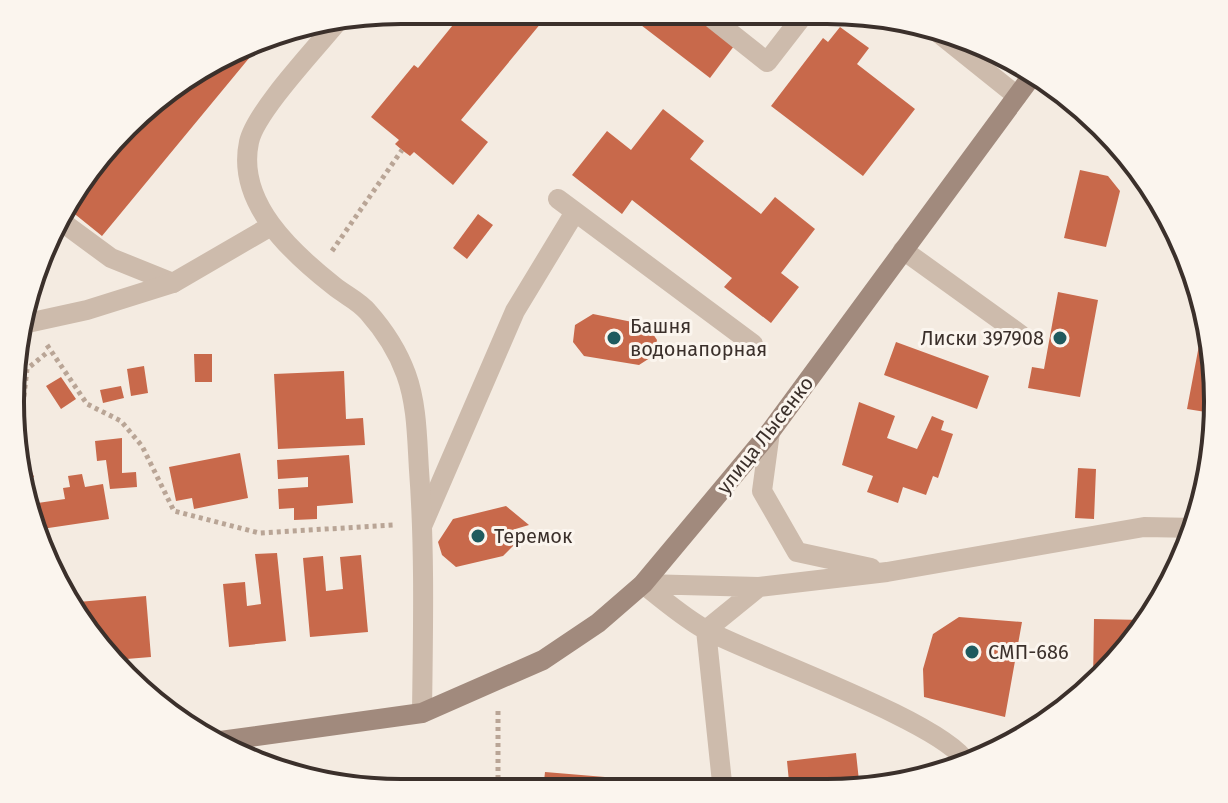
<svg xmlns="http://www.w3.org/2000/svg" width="1228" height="803" font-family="'Fira Sans',sans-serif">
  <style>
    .building { fill: #c8694b }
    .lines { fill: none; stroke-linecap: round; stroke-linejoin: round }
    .path { stroke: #b9a596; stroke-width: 5; stroke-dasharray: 4 4; stroke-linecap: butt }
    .lane { stroke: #cdbbac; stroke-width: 20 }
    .street { stroke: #cdbbac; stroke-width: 20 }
    .secondary { stroke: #a18a7d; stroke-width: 20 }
    .poi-dot { fill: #1f5a5e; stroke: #fbf5ee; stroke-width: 3 }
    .labels { text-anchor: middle; stroke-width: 6; stroke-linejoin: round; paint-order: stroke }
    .poi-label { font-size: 20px; fill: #3b302b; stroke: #fbf5ee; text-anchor: start }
    .street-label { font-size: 20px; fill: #3b302b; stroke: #fbf5ee }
    .rim { fill: none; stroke: #3b302b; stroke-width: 4 }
  </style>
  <rect width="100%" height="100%" fill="#f4ebe1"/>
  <!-- building -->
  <path class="building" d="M459,10L551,11L461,120L488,142L453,185L414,152L410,156L402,150L395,144L399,140L371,117L414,65L418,68L457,20L453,17Z
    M624,12H690L734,46L710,78Z
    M840,27L869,48L857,64L915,109L863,176L771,106L823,38L828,42Z
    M269,34L102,236L66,207L91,163L184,76Z
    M663,109L704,141L690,159L761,214L775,197L815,229L781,273L799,287L771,323L724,287L732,278L632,200L622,214L572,175L607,131L631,150Z
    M1080,170L1108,176L1120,191L1106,247L1064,238Z
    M478,214L493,225L467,259L453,248Z
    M1058,292L1098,300L1080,397L1028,388L1032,367L1044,369Z
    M593,314L647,325L657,340L653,356L639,365L584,356L573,342L575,325Z
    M1203,324L1217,376L1212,413L1187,409Z
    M896,342L989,376L977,409L884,375Z
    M194,354H212V382H195Z
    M144,366L148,393L131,396L127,369Z
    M344,371L346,419L363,418L365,445L278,449L274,374Z
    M61,377L76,399L61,409L46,386Z
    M121,386L124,398L103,403L100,390Z
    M859,402L895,416L887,438L917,449L932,416L944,421L941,430L953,434L938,478L933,476L926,495L903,487L898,503L867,492L873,476L842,465Z
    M122,438V473L136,472L137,487L110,489L106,460L97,461L95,441Z
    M20,443L34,477L21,483L17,444Z
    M240,453L248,498L194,509L192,498L176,501L169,467Z
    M349,455L353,503L317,506V519L294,520V508L279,509L278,489L308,487V477L278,479L277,460Z
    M1078,468L1096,469L1094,519L1075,518Z
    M82,474L85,487L103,484L109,519L35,530L24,505L65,499L63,488L70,487L68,476Z
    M506,506L529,525L512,530L516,543L503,556L456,567L442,555L438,542L453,519Z
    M277,553L286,641L229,647L223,584L245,582L247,606L261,604L255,554Z
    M361,555L368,632L310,637L303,558L323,556L326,591L343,589L340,557Z
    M146,596L151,657L114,660L67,603Z
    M959,617L1022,622L1005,717L924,697L923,669L933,634Z
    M1094,619L1144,620L1121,660L1093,681Z
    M856,753L860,790L790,792L787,761Z
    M545,772L617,778L616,791H543Z"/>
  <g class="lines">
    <!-- path -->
    <path class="path" d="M332,251L402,150
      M47,345L87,404L121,421L142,446L174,511L259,533L394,525
      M16,425L21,423L27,369L49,351
      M498,711V790"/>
    <!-- lane -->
    <path class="lane" d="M719,12L713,19L767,62L805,13
      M936,31L1017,96
      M558,199L753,344
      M58,219L111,258L173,283
      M903,250L1021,335
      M770,432L762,491L797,552L871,568
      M423,524L515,311L575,212
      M643,584L759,587L887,572L1144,527L1197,528
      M643,584C664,600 685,619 708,631C758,657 944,723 966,762
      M723,792L706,630L759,587"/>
    <!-- street -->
    <path class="street" d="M339,20C318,46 255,112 249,142C236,203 292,253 334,286C345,295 359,301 368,312C383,329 398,352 406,374C417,404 417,438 419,470C425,551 423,632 422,713
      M23,324L87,310L173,283L271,226"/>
    <!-- secondary -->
    <path class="secondary" d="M213,742L422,713L543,660L598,623L643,584L770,432L1034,73"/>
  </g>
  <!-- markers -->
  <g class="poi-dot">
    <circle cx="614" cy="338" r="8"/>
    <circle cx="1060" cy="338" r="8"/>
    <circle cx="478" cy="536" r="8"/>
    <circle cx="972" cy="652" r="8"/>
  </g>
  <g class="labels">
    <!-- poi labels -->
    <g class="poi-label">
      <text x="630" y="333">Башня<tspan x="630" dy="23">водонапорная</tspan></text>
      <text x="1044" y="345" text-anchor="end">Лиски 397908</text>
      <text x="494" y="543">Теремок</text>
      <text x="988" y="659">СМП-686</text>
    </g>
    <!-- street labels -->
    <g class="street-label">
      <text transform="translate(765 435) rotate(-52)" y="7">улица Лысенко</text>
    </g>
  </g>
  <!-- crop -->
  <path d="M0 0H1228V803H0ZM401 24H827A377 377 0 0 1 1204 401V402A377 377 0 0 1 827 779H401A377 377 0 0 1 24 402V401A377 377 0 0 1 401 24Z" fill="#fbf5ee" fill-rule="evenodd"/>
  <path class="rim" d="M401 24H827A377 377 0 0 1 1204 401V402A377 377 0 0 1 827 779H401A377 377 0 0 1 24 402V401A377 377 0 0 1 401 24Z"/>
</svg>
